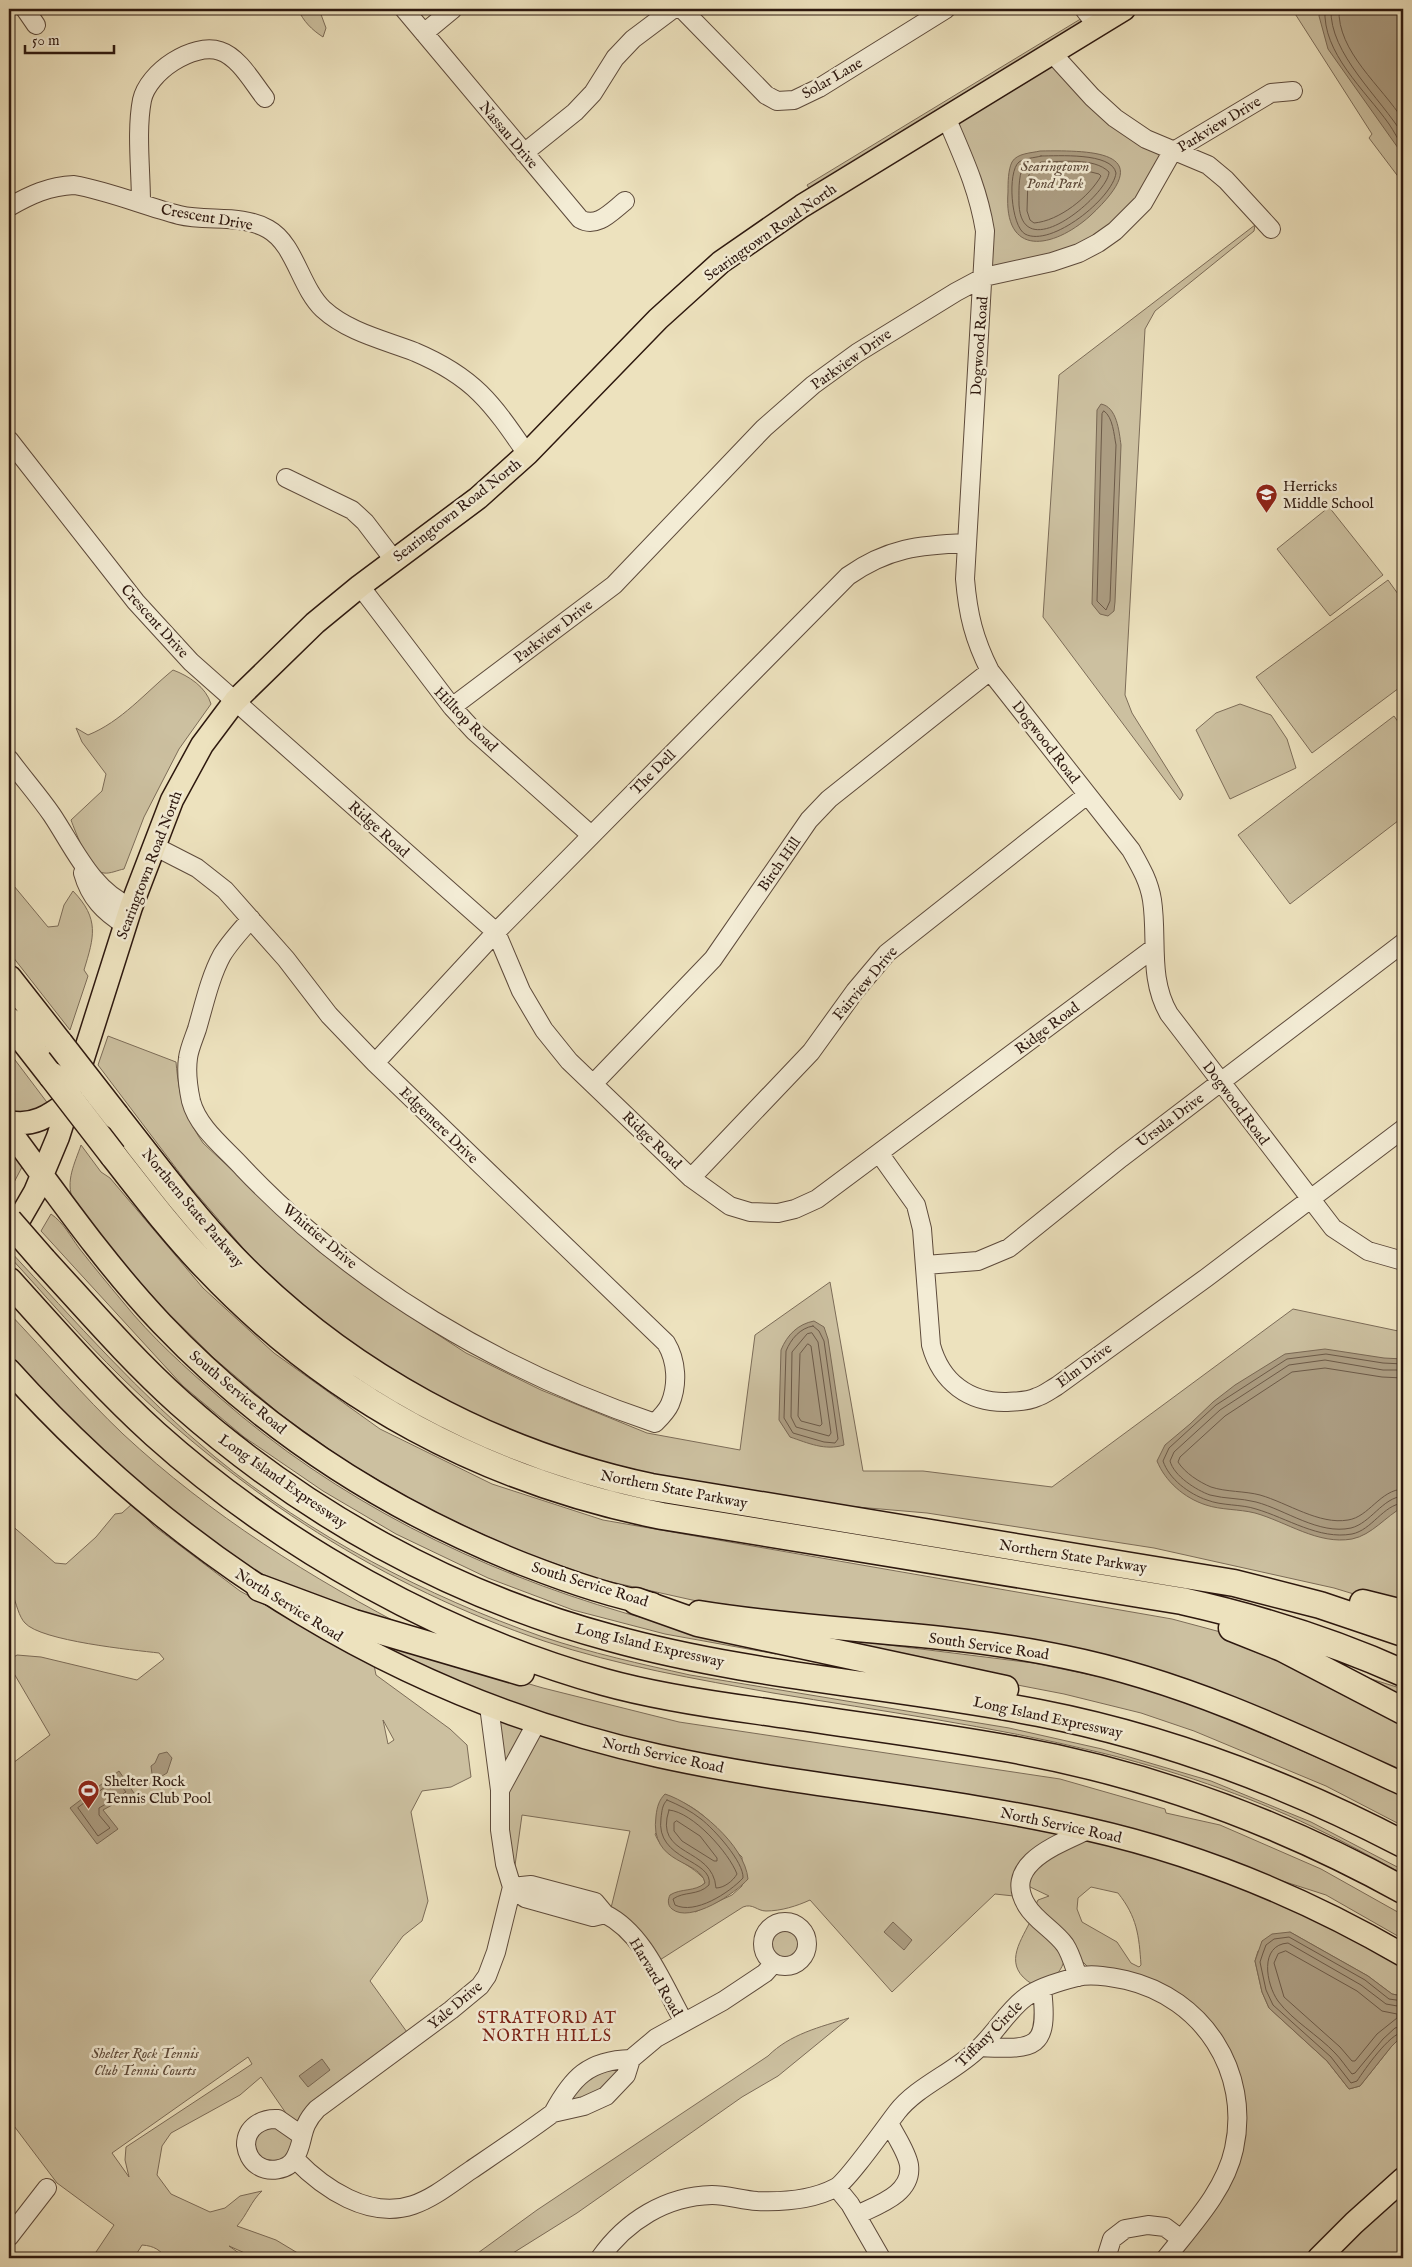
<svg xmlns="http://www.w3.org/2000/svg" width="1412" height="2267" font-family="'IM FELL English',serif">
  <style>
    .green { fill: #ccc0a0; stroke: #7c6c58; fill-rule: evenodd }
    .water { fill: #ac9d82; stroke: #796854 }
    .lines { fill: none; stroke-linecap: round; stroke-linejoin: round }
    .shore { stroke: #6c5a48; stroke-width: 1 }
    .minor-casing { stroke: #5d4a3b; stroke-width: 20 }
    .major-casing { stroke: #2d180f; stroke-width: 25 }
    .highway-casing { stroke: #2d180f; stroke-width: 29 }
    .minor { stroke: #f3ecd5; stroke-width: 18 }
    .major { stroke: #ede2be; stroke-width: 22 }
    .highway { stroke: #ede2be; stroke-width: 26 }
    .highway-bridge-casing { stroke: #2d180f; stroke-width: 29; stroke-linecap: butt }
    .highway-bridge { stroke: #ede2be; stroke-width: 26 }
    .labels { text-anchor: middle; stroke-width: 5; stroke-linejoin: round; paint-order: stroke }
    .street-label { font-size: 15px; fill: #2d180f; stroke: #f3ecd5 }
    .park-label { font-size: 15px; font-style: italic; fill: #5d4a3a; stroke: #f3ecd5 }
    .poi-label { font-size: 15px; fill: #2d180f; stroke: #f3ecd5; text-anchor: start }
    .neighbourhood-label { font-size: 16px; letter-spacing: 1px; fill: #7a1f14; stroke: #f3ecd5 }
  </style>
  <rect width="100%" height="100%" fill="#ede2be"/>
  <filter id="stains"><feTurbulence type="fractalNoise" baseFrequency=".004" numOctaves="4"/><feColorMatrix values="0 0 0 0 .2 0 0 0 0 .09 0 0 0 0 .02 0 0 0 .5 -.17"/></filter>
  <radialGradient id="worn" r=".72"><stop offset=".6" stop-color="#630" stop-opacity="0"/><stop offset="1" stop-color="#630" stop-opacity=".3"/></radialGradient>
  <!-- green -->
  <path class="green" d="M298,9H319L326,28L323,37C312,30 303,21 298,9Z
    M1097,9H1126L1051,55L1161,154L1141,199L1080,249L1022,264L990,266L948,117L816,200L807,185Z
    M1292,9H1403V183L1369,138L1372,134Z
    M1255,225L1254,231L1155,311L1145,329L1125,695L1132,713L1181,791L1183,795L1180,800L1043,617L1059,375Z
    M1329,507L1383,575L1330,616L1277,549Z
    M1388,580L1403,601V685L1312,753L1256,677Z
    M173,670C189,676 206,687 211,704L179,749L144,817L124,869C118,870 110,874 104,873C91,873 75,831 71,820L102,791L106,774L82,742L76,728L88,735C121,722 146,692 173,670Z
    M1240,704L1271,715L1287,739L1296,768L1230,799L1196,730L1216,713Z
    M1394,716L1403,729V817L1290,904L1238,835Z
    M9,880L48,927L58,926L64,905L73,891C100,919 94,937 84,970L88,976L70,1030L9,952Z
    M108,1036L176,1062C179,1096 184,1115 203,1143L317,1250L383,1299L466,1353L541,1390L647,1433L740,1450L755,1335L830,1282L863,1471H923L1052,1487L1293,1309L1403,1332V1609L1334,1588L1154,1548L927,1513L834,1505L648,1475L580,1456L500,1429L421,1389L345,1338L267,1276L188,1184L98,1065Z
    M9,1052L49,1105L39,1116L9,1114Z
    M81,1145L101,1172L110,1178L203,1288L274,1353L380,1429L492,1484L603,1520L1172,1619L1243,1638L1403,1722V1776L1177,1676L1053,1644L737,1610L598,1579L517,1550L430,1510L347,1462L280,1414L215,1359L164,1309L115,1254L73,1200C65,1181 75,1163 81,1145Z
    M9,1149L22,1167L9,1192Z
    M51,1214C63,1222 71,1237 79,1248C93,1266 108,1284 123,1302C151,1337 186,1368 219,1397C336,1500 477,1570 625,1613C676,1628 728,1636 778,1651L776,1654L665,1634L573,1610L488,1578L396,1534L323,1491L244,1437L183,1386L41,1231Z
    M9,1250C75,1321 140,1395 215,1457C311,1536 426,1596 543,1637C591,1653 641,1664 690,1675L1009,1728L1102,1749L1211,1781L1311,1822L1403,1870V1874C1373,1858 1343,1841 1313,1827C1247,1795 1169,1769 1098,1752C991,1726 881,1711 773,1693C696,1679 619,1666 544,1641C384,1587 241,1494 121,1377C82,1339 46,1296 9,1256Z
    M9,1313C47,1353 83,1396 123,1434C210,1515 312,1579 417,1633L279,1588L143,1492L9,1359Z
    M132,1504L154,1526L240,1591L374,1665L376,1675L450,1729L467,1745L471,1777L451,1787L422,1791L411,1812L428,1901L422,1921L403,1936L370,1981L412,2039L317,2109L301,2135L261,2077L240,2095L171,2133L162,2146L157,2175L171,2194L210,2212L225,2208L240,2196L262,2191C251,2201 247,2215 237,2226L276,2240L306,2258H256L229,2246L246,2258H167C159,2250 155,2246 142,2245L134,2258H92L114,2225L57,2183L11,2122L9,2123V1766L50,1735L9,1665V1660L17,1655L41,1657L137,1680L164,1659L159,1653C133,1650 41,1641 25,1623C19,1617 16,1603 13,1595L9,1593V1523L55,1563L66,1564L96,1537L115,1514L122,1513ZM383,1720L394,1740L388,1744ZM248,2057L252,2064L126,2147L125,2160L129,2177L112,2153Z
    M345,1630L543,1688L679,1722L1060,1779L1165,1809L1166,1813L1220,1825L1321,1869L1403,1915V1939L1326,1895L1242,1868L677,1754L558,1723L450,1683Z
    M824,1637L1033,1663L1135,1684L1213,1712L1403,1795V1826L1326,1786L1194,1731L1141,1713L1064,1694L976,1677Z
    M1352,1673L1403,1689V1705Z
    M495,1714L529,1728L503,1780Z
    M537,1722L1090,1829L1150,1846L1403,1955V1999L1402,1996L1392,1994L1368,1976L1290,1932L1258,1951L1255,1961L1262,1992L1269,2008L1327,2061L1349,2089L1360,2086L1391,2047L1403,2035V2258H1166L1228,2166L1237,2097L1199,2020L1089,1968L1080,1959L1064,1961C1059,1978 1048,1980 1032,1984C1003,1966 1019,1944 1030,1922C1033,1915 1034,1907 1038,1900L1049,1896L1026,1885L1023,1897L995,1894L892,1992L810,1900C797,1906 781,1911 766,1911C757,1911 753,1903 743,1907L652,1965L609,1916L630,1831L522,1815L512,1887L500,1790ZM684,1803C712,1817 721,1837 742,1857V1886L732,1895L695,1912L699,1888L705,1883L704,1879C689,1862 664,1857 655,1834ZM1091,1887L1118,1893C1137,1917 1139,1935 1141,1965L1139,1967L1131,1963L1117,1942L1082,1922L1077,1909L1078,1898Z
    M763 1944a22 22 0 1 1 44 0a22 22 0 1 1-44 0Z
    M849,2018L778,2076L742,2097L577,2213L505,2258H471L537,2210L768,2056C790,2034 820,2027 849,2018Z
    M631,2059L606,2096L553,2113L568,2087Z
    M255,2125L293,2129L294,2158L263,2168L247,2140Z"/>
  <!-- water -->
  <path class="water" d="M1320,9H1403V155L1328,49L1319,16Z
    M1040,151C1097,150 1159,152 1090,216C1053,249 1003,258 1008,192C1008,183 1008,170 1012,162C1017,153 1032,153 1040,151Z
    M1101,404C1117,407 1119,431 1121,445L1115,602L1114,611L1108,616L1100,614L1092,604L1097,410Z
    M814,1321L824,1327L828,1339L844,1445C825,1451 808,1443 790,1437L779,1420L781,1350C787,1335 798,1324 814,1321Z
    M1325,1349L1384,1358L1403,1359V1507C1386,1516 1372,1535 1352,1539C1318,1545 1287,1522 1255,1513C1239,1509 1221,1510 1206,1505C1184,1498 1165,1481 1157,1461L1165,1445L1190,1424L1213,1402L1235,1385L1285,1354Z
    M167,1752L172,1758L167,1773L162,1776L152,1774L151,1766L155,1763L159,1754Z
    M119,1771L134,1793L103,1810L118,1829L97,1844L70,1808Z
    M665,1794C696,1804 745,1845 748,1879C736,1893 690,1924 672,1909C667,1905 668,1899 670,1895C681,1888 695,1892 705,1883C701,1859 649,1866 656,1816C657,1807 659,1800 665,1794Z
    M893,1922L912,1940L904,1950L884,1932Z
    M1290,1932L1368,1976L1392,1994L1402,1996L1403,1999V2035L1391,2047L1360,2086L1349,2089L1327,2061L1269,2008L1262,1992L1255,1961L1262,1941L1272,1934Z
    M322,2059L330,2070L308,2087L299,2076Z"/>
  <g class="lines">
    <!-- shore -->
    <path class="shore" d="M1325,9C1322,53 1365,90 1389,124C1394,131 1398,140 1403,147
      M1331,9C1329,54 1381,98 1403,135
      M1339,9C1337,52 1382,86 1403,120
      M1041,156C1057,156 1112,152 1116,173C1113,198 1051,248 1025,234C1011,226 1007,172 1019,162C1024,158 1035,158 1041,156Z
      M1042,162C1061,162 1094,157 1109,172C1109,193 1023,268 1019,205C1019,193 1018,177 1023,167Z
      M1043,170L1087,171L1099,174L1101,176C1089,197 1059,221 1034,223L1030,220L1027,211L1028,177L1030,173Z
      M1104,411C1113,417 1114,435 1116,445L1110,601L1106,610L1097,601L1102,414Z
      M813,1326L819,1331L824,1341L838,1439L835,1443L824,1442L793,1433L784,1418L786,1351C791,1339 800,1328 813,1326Z
      M812,1333L818,1342L831,1433L829,1436L796,1427L791,1417L792,1352L807,1334Z
      M808,1344L811,1346L822,1424L820,1426L801,1421L798,1416L800,1354Z
      M1403,1364L1383,1363L1326,1354L1287,1359L1216,1405L1169,1448L1163,1461C1169,1479 1189,1494 1207,1500C1222,1506 1241,1504 1256,1509C1287,1518 1319,1540 1352,1534C1372,1530 1383,1505 1403,1503
      M1403,1370H1383L1325,1360L1289,1365L1220,1410L1174,1452L1170,1461C1174,1476 1196,1490 1210,1495C1225,1499 1241,1498 1256,1502C1286,1510 1319,1535 1351,1528C1371,1523 1382,1498 1403,1496
      M1403,1378L1382,1377L1325,1368L1292,1372L1225,1416L1180,1457L1178,1462C1185,1473 1199,1482 1211,1487C1226,1492 1245,1491 1260,1495C1288,1503 1319,1525 1348,1520C1369,1517 1380,1490 1403,1489
      M116,1779L126,1792L99,1808V1815L110,1828L98,1836L78,1808Z
      M667,1800C679,1805 691,1811 701,1819C714,1829 744,1862 743,1878C729,1893 695,1915 675,1905L673,1899C684,1891 698,1896 709,1885C714,1859 655,1861 661,1818C662,1811 662,1805 667,1800Z
      M669,1810C693,1812 729,1853 737,1874C733,1881 724,1888 716,1888C713,1846 653,1858 669,1810Z
      M677,1821L700,1836L717,1858V1861H714L682,1841L674,1831V1823Z
      M1286,1951L1357,1991L1382,2011L1397,2014V2018L1377,2034L1355,2061H1352L1340,2047L1284,1997L1274,1963L1278,1954Z
      M1403,2001L1389,1999L1365,1980L1289,1937L1274,1939L1266,1945L1263,1953L1260,1962L1266,1990L1273,2005L1331,2057L1351,2083L1357,2081C1365,2069 1389,2034 1403,2032
      M1403,2007L1386,2004L1361,1985L1288,1943C1259,1945 1266,1984 1278,2001C1293,2021 1318,2035 1335,2053C1341,2059 1346,2067 1352,2074L1355,2073L1383,2039L1395,2028L1403,2026"/>
    <defs>
      <path id="minor" d="M25,9L36,25
        M404,9L580,219C597,229 612,211 625,201
        M682,9L766,95L777,101L794,100L819,88L946,9
        M1084,9L1097,26
        M424,33L453,9
        M1052,53L1092,97L1115,118L1146,139L1208,165L1226,180L1271,229
        M946,117C963,157 978,188 985,231L965,579C968,615 974,639 990,671L1131,850C1140,866 1149,881 1152,900C1158,939 1148,978 1169,1014L1333,1228L1368,1251L1403,1261
        M524,153L575,112L593,93L615,58L633,39L673,9
        M141,203C141,171 136,131 142,100C148,72 193,42 220,51C239,57 253,83 265,98
        M9,207C30,195 49,186 74,185C109,191 144,206 179,215C207,222 242,214 268,229C295,244 300,287 323,309C348,332 384,340 415,352C474,377 492,403 527,454
        M9,440L136,602L191,662L496,932L521,991L544,1030L569,1061L691,1178L730,1206L750,1212L778,1213L795,1209L817,1199L1154,948
        M286,478L352,510L365,522L394,560
        M360,586L452,707L474,731L591,835
        M452,707L614,585L764,428L813,385L857,353L956,292L984,277L1052,262L1079,253L1098,243L1115,231L1143,203L1172,152L1271,93L1293,91
        M9,759C23,778 39,796 52,815C74,848 92,891 131,907
        M154,846L197,868L225,890L286,959L329,1015L375,1063L666,1343C677,1361 678,1385 670,1404C667,1411 660,1418 655,1423C501,1371 356,1287 243,1168C225,1148 198,1128 191,1101C188,1087 186,1072 188,1058C189,1049 194,1038 197,1029C204,1005 210,977 222,955C230,942 241,930 251,919
        M83,873C90,898 104,912 125,925
        M375,1063L496,932L848,576C888,548 919,545 967,543
        M593,1084L713,959L809,820L829,799L990,671
        M879,1153L916,1205L922,1229L931,1345C941,1382 969,1403 1007,1402C1017,1401 1027,1402 1037,1397C1044,1395 1050,1390 1057,1386L1206,1278L1403,1129
        M691,1178L811,1052L855,991L887,953L1087,795
        M925,1265L978,1261L1009,1248L1121,1158L1403,943
        M500,1790L537,1722
        M531,1885L595,1902L605,1914L593,1917L525,1898L512,1887Z
        M605,1914C644,1933 663,1985 684,2022
        M763 1944a22 22 0 1 1 44 0a22 22 0 1 1-44 0Z
        M1078,1977C1074,1966 1071,1954 1065,1945C1054,1930 1036,1921 1027,1906C1000,1863 1062,1843 1090,1829
        M980,2047C1036,2050 1049,2049 1042,1989
        M631,2059C588,2060 572,2078 553,2113L584,2106L606,2096L626,2075L631,2059L656,2038L723,2001L765,1973L774,1963
        M301,2135L278,2119C262,2118 246,2127 246,2145C247,2153 251,2161 257,2165C268,2173 288,2171 295,2158C305,2140 299,2128 317,2109L451,2010L480,1986L487,1976L496,1952L512,1887L505,1864L500,1830V1790L489,1706
        M295,2159C323,2188 369,2220 413,2205C434,2198 453,2182 471,2170C499,2151 526,2133 553,2113
        M837,2188L850,2204L881,2258
        M857,2215C877,2205 913,2194 909,2165C907,2152 895,2135 889,2123
        M9,2237L47,2188
        M600,2258C626,2221 666,2196 712,2195C727,2195 742,2200 757,2201C782,2202 812,2200 835,2188C846,2183 887,2125 897,2112C917,2086 955,2072 979,2048C996,2032 1008,2010 1026,1997C1039,1987 1061,1981 1077,1977C1092,1973 1112,1977 1126,1980C1203,1998 1251,2072 1234,2149C1225,2191 1191,2226 1166,2258
        M1106,2258L1112,2239L1125,2229L1148,2225L1165,2227L1181,2239"/>
      <path id="major" d="M9,1122C33,1127 49,1116 68,1102
        M9,1130C58,1196 105,1264 162,1324C263,1430 387,1510 523,1564C564,1580 608,1596 652,1604
        M9,1237L35,1192L58,1137L131,907L172,800L202,745L235,701L315,623L360,586L478,498L527,454L658,319L721,262L802,206L1124,9
        M9,1370C183,1563 403,1700 659,1756C800,1787 946,1796 1087,1829C1198,1854 1305,1898 1403,1955
        M699,1612C820,1632 945,1631 1065,1657C1184,1681 1293,1733 1403,1784
        M1319,2258L1354,2223L1403,2179"/>
      <path id="highway" d="M9,979L60,1044
        M9,1021L52,1076
        M116,1116C154,1164 190,1213 232,1257C345,1374 492,1453 651,1487L1234,1583L1320,1605L1403,1633
        M113,1155C143,1193 173,1233 207,1268C331,1399 486,1481 662,1516L1182,1601C1258,1618 1332,1641 1403,1673
        M43,1260C88,1309 131,1359 180,1403C304,1513 451,1595 611,1638C751,1677 897,1685 1039,1713C1167,1738 1288,1784 1403,1844
        M9,1281C56,1333 103,1387 155,1434C280,1546 443,1637 604,1682C654,1696 707,1704 759,1711C839,1723 919,1733 999,1747C1142,1771 1276,1820 1403,1890
        M260,1588L354,1623L521,1672
        M636,1601L698,1623L1005,1689
        M1363,1603L1403,1613
        M1232,1628L1282,1648L1403,1711"/>
    </defs>
    <!-- minor casing -->
    <use href="#minor" class="minor-casing"/>
    <!-- major casing -->
    <use href="#major" class="major-casing"/>
    <!-- highway casing -->
    <use href="#highway" class="highway-casing"/>
    <!-- minor -->
    <use href="#minor" class="minor"/>
    <!-- major -->
    <use href="#major" class="major"/>
    <!-- highway -->
    <use href="#highway" class="highway"/>
    <defs>
      <path id="highway-bridge" d="M60,1044L116,1116
        M52,1076L113,1155
        M9,1221L43,1260"/>
    </defs>
    <!-- highway-bridge casing -->
    <use href="#highway-bridge" class="highway-bridge-casing"/>
    <!-- highway-bridge -->
    <use href="#highway-bridge" class="highway-bridge"/>
  </g>
  <!-- icons -->
  <defs>
    <symbol id="school-pin" viewBox="-11 -11 22 30"><path d="M0 17L-7.5 6A9.5 9.5 0 1 1 7.5 6Z" fill="#8f2418" stroke="#f3ecd5"/><path d="M0-5L7-2L0 1L-7-2ZM-4 1L0 2.5L4 1V4Q0 6-4 4Z" fill="#fff"/></symbol>
    <symbol id="stadium-pin" viewBox="-11 -11 22 30"><path d="M0 17L-7.5 6A9.5 9.5 0 1 1 7.5 6Z" fill="#8f2418" stroke="#f3ecd5"/><path d="M0-5a6.5 5 0 1 0 0 10a6.5 5 0 1 0 0-10ZM-3.5-1.8h7v3.6h-7Z" fill="#fff"/></symbol>
  </defs>
  <g fill-rule="evenodd">
    <use href="#school-pin" x="1254" y="482" width="25" height="34"/>
    <use href="#stadium-pin" x="76" y="1778" width="25" height="34"/>
  </g>
  <g class="labels">
    <!-- street labels -->
    <g class="street-label">
      <text transform="translate(832 78) rotate(-30)" y="5">Solar Lane</text>
      <text transform="translate(1219 124) rotate(-31)" y="5">Parkview Drive</text>
      <text transform="translate(509 135) rotate(50)" y="5">Nassau Drive</text>
      <text transform="translate(207 217) rotate(10)" y="5">Crescent Drive</text>
      <text transform="translate(770 232) rotate(-35)" y="5">Searingtown Road North</text>
      <text transform="translate(979 346) rotate(-86)" y="5">Dogwood Road</text>
      <text transform="translate(851 359) rotate(-35)" y="5">Parkview Drive</text>
      <text transform="translate(457 510) rotate(-38)" y="5">Searingtown Road North</text>
      <text transform="translate(155 621) rotate(48)" y="5">Crescent Drive</text>
      <text transform="translate(553 631) rotate(-37)" y="5">Parkview Drive</text>
      <text transform="translate(466 719) rotate(46)" y="5">Hilltop Road</text>
      <text transform="translate(1046 742) rotate(52)" y="5">Dogwood Road</text>
      <text transform="translate(653 772) rotate(-45)" y="5">The Dell</text>
      <text transform="translate(379 829) rotate(42)" y="5">Ridge Road</text>
      <text transform="translate(779 864) rotate(-55)" y="5">Birch Hill</text>
      <text transform="translate(149 865) rotate(-69)" y="5">Searingtown Road North</text>
      <text transform="translate(865 983) rotate(-50)" y="5">Fairview Drive</text>
      <text transform="translate(1047 1028) rotate(-37)" y="5">Ridge Road</text>
      <text transform="translate(1236 1103) rotate(53)" y="5">Dogwood Road</text>
      <text transform="translate(1170 1120) rotate(-37)" y="5">Ursula Drive</text>
      <text transform="translate(439 1125) rotate(44)" y="5">Edgemere Drive</text>
      <text transform="translate(652 1140) rotate(44)" y="5">Ridge Road</text>
      <text transform="translate(193 1208) rotate(50)" y="5">Northern State Parkway</text>
      <text transform="translate(320 1236) rotate(40)" y="5">Whittier Drive</text>
      <text transform="translate(1084 1365) rotate(-36)" y="5">Elm Drive</text>
      <text transform="translate(238 1392) rotate(40)" y="5">South Service Road</text>
      <text transform="translate(283 1481) rotate(35)" y="5">Long Island Expressway</text>
      <text transform="translate(674 1489) rotate(11)" y="5">Northern State Parkway</text>
      <text transform="translate(1073 1556) rotate(9)" y="5">Northern State Parkway</text>
      <text transform="translate(590 1584) rotate(17)" y="5">South Service Road</text>
      <text transform="translate(289 1605) rotate(32)" y="5">North Service Road</text>
      <text transform="translate(650 1645) rotate(13)" y="5">Long Island Expressway</text>
      <text transform="translate(989 1646) rotate(8)" y="5">South Service Road</text>
      <text transform="translate(1048 1717) rotate(12)" y="5">Long Island Expressway</text>
      <text transform="translate(663 1755) rotate(12)" y="5">North Service Road</text>
      <text transform="translate(1061 1825) rotate(12)" y="5">North Service Road</text>
      <text transform="translate(656 1977) rotate(59)" y="5">Harvard Road</text>
      <text transform="translate(455 2005) rotate(-40)" y="5">Yale Drive</text>
      <text transform="translate(989 2034) rotate(-45)" y="5">Tiffany Circle</text>
    </g>
    <!-- park labels -->
    <g class="park-label">
      <text x="1055" y="171">Searingtown<tspan x="1055" dy="17">Pond Park</tspan></text>
      <text x="145" y="2058">Shelter Rock Tennis<tspan x="145" dy="17">Club Tennis Courts</tspan></text>
    </g>
    <!-- poi labels -->
    <g class="poi-label">
      <text x="1283" y="491">Herricks<tspan x="1283" dy="17">Middle School</tspan></text>
      <text x="104" y="1786">Shelter Rock<tspan x="104" dy="17">Tennis Club Pool</tspan></text>
    </g>
    <!-- neighbourhood labels -->
    <g class="neighbourhood-label">
      <text x="547" y="2023">STRATFORD AT<tspan x="547" dy="18">NORTH HILLS</tspan></text>
    </g>
  </g>
  <!-- margin -->
  <rect width="1412" height="2267" fill="none" stroke="#ede2be" stroke-width="30"/>
  <rect x="10" y="10" width="1392" height="2247" fill="none" stroke="#2d180f" stroke-width="2.5"/>
  <rect x="15" y="15" width="1382" height="2237" fill="none" stroke="#2d180f"/>
  <!-- scale -->
  <path d="M25 45v8h89v-8" fill="none" stroke="#2d180f" stroke-width="2.5"/>
  <text x="32" y="45" font-size="15" fill="#2d180f" stroke="#f3ecd5" stroke-width="4" paint-order="stroke">50 m</text>
  <rect width="100%" height="100%" filter="url(#stains)"/>
  <rect width="100%" height="100%" fill="url(#worn)"/>
</svg>
